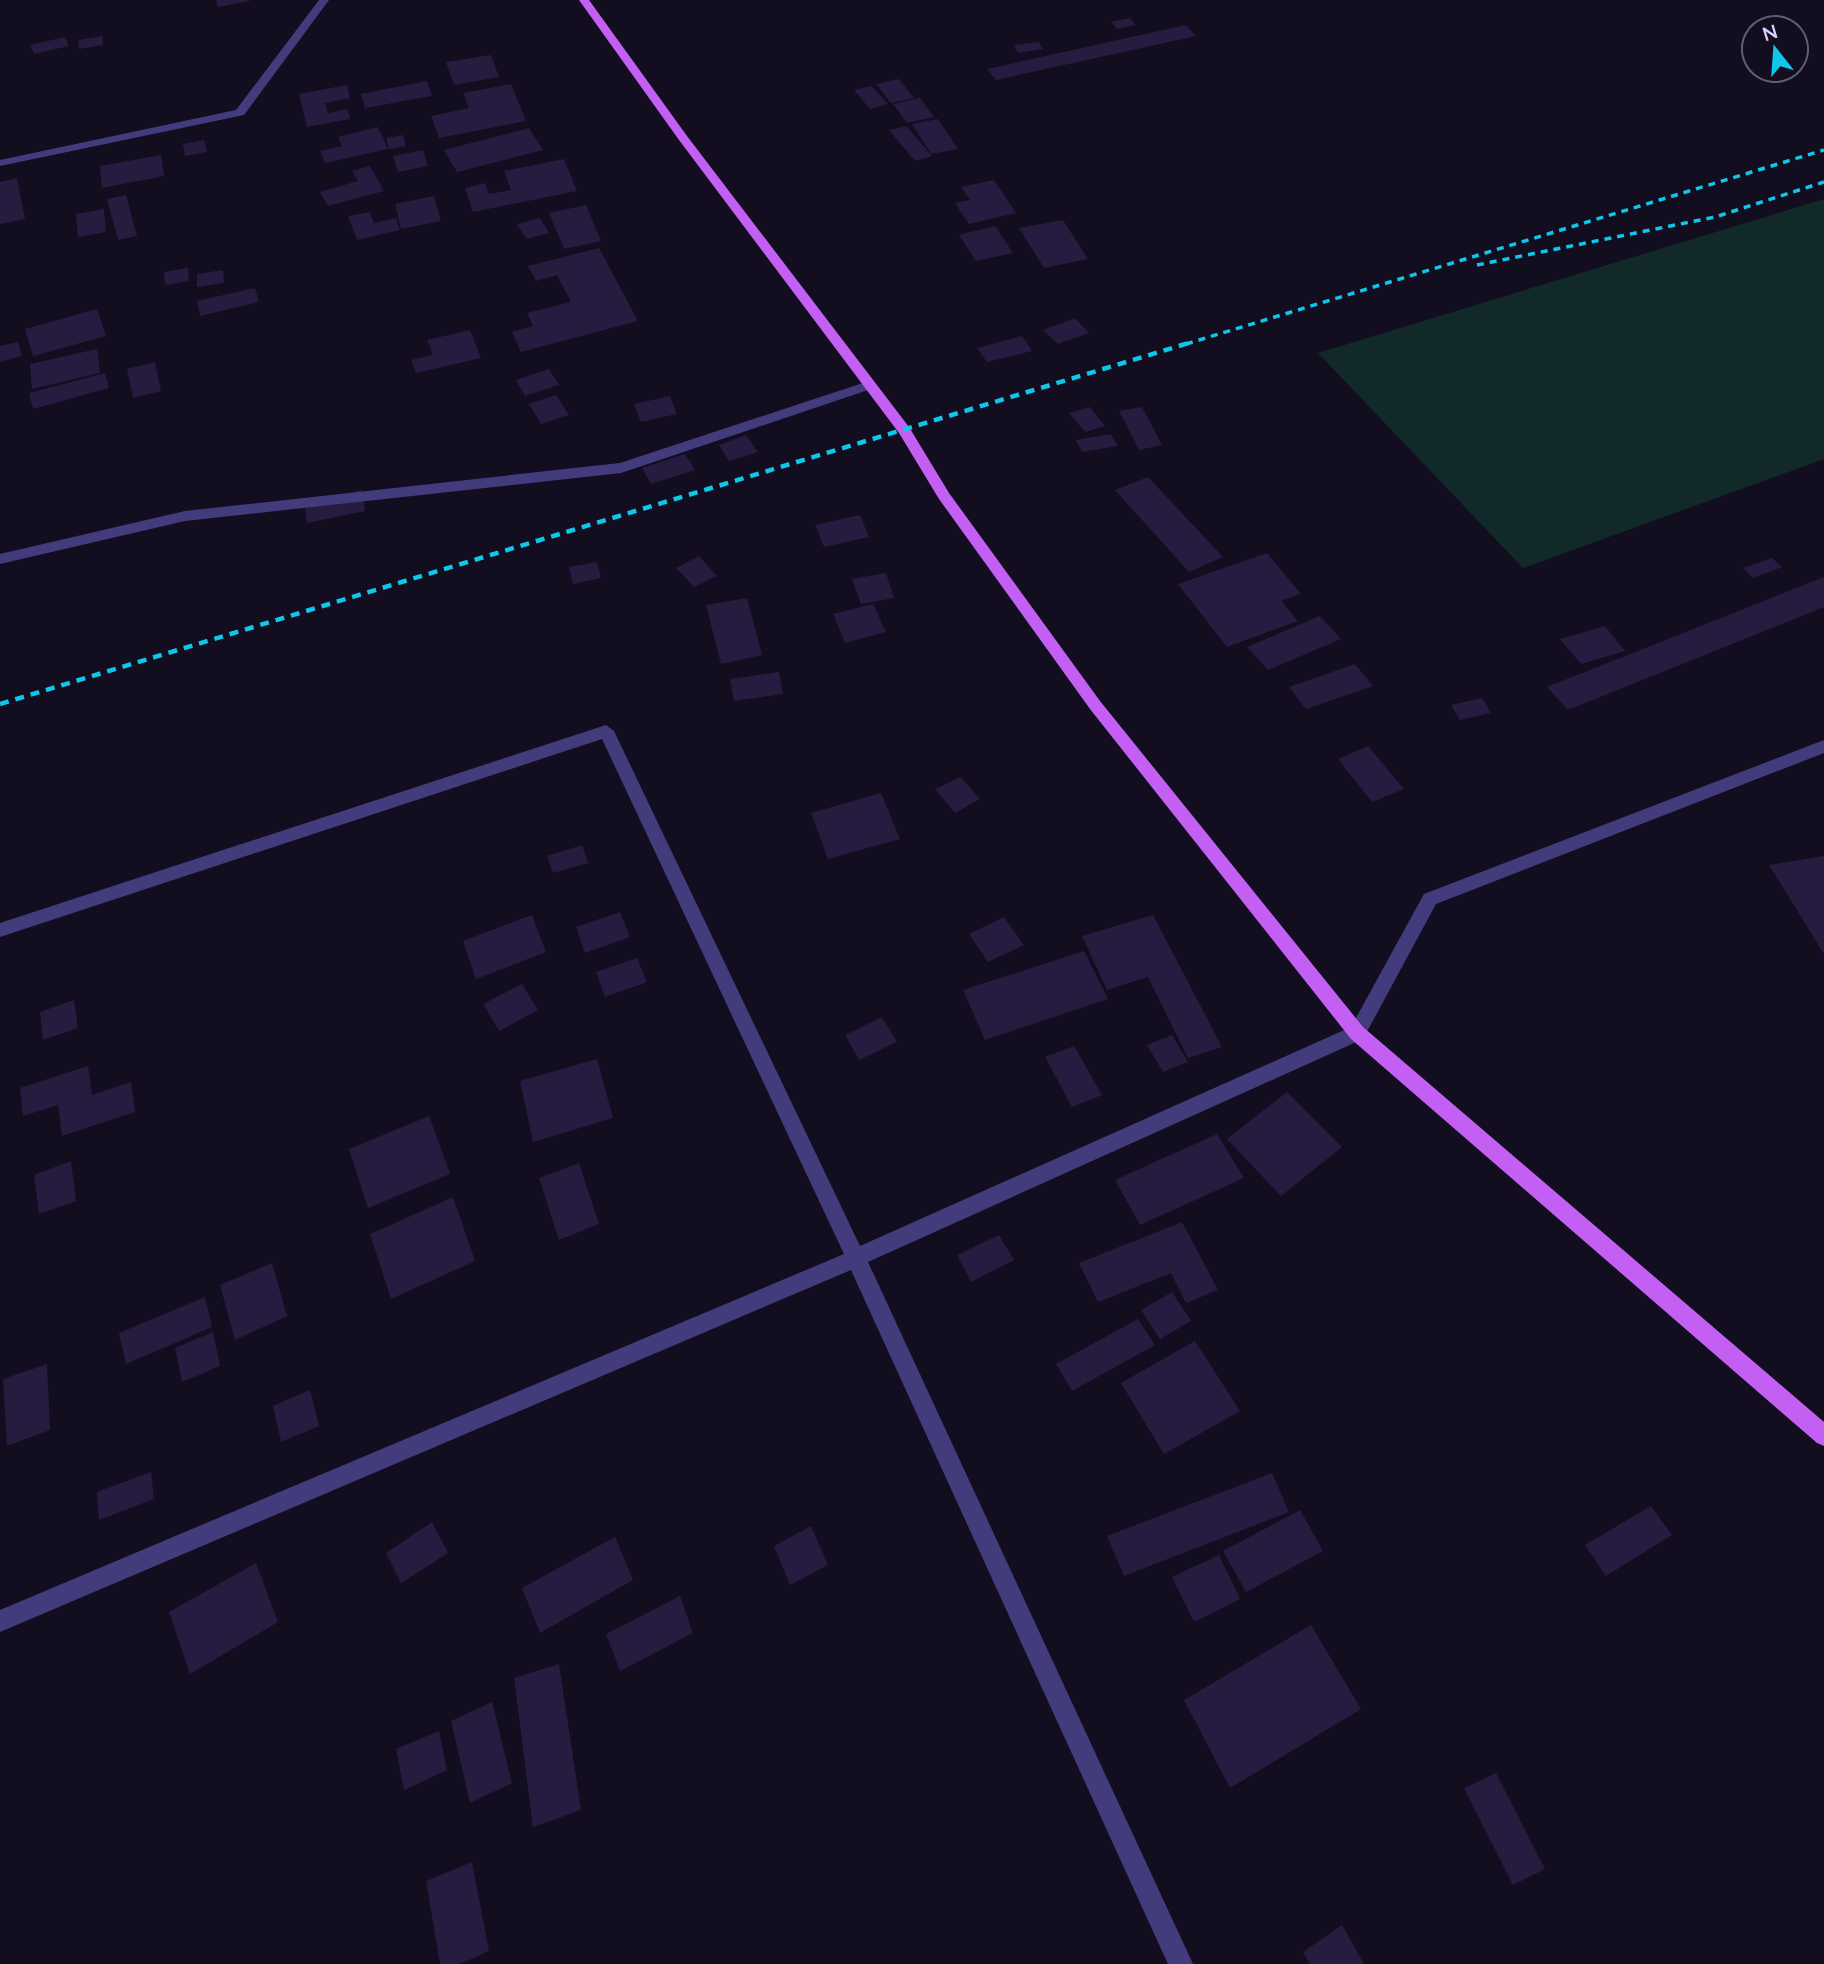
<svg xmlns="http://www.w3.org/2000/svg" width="1824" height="1964" font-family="Lato,sans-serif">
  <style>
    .green { fill: #122929 }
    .building { fill: #251c40 }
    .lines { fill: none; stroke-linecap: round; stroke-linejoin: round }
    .minor { fill: #423c7c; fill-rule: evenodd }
    .tertiary { fill: #423c7c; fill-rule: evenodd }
    .primary { fill: #c45ff4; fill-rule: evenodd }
    .rail-far1 { stroke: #0fc8e9; stroke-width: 3.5; stroke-dasharray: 7 6; stroke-linecap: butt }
    .rail { stroke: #0fc8e9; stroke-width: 4.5; stroke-dasharray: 9 7; stroke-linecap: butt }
  </style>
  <rect width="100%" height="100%" fill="#120e20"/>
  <!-- green -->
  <path class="green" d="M1824,199V459L1523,568L1318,353Z"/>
  <!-- building -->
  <path class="building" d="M216,0H249L250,1L218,7Z
    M1130,18L1136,25L1117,29L1111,22Z
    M1186,25L1196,36L996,80L987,69Z
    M102,36L103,45L79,49L78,40Z
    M65,37L69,46L34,54L30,45Z
    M1039,42L1043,49L1018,53L1014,45Z
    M491,55L499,77L454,85L446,62Z
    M899,79L914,98L891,103L876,84Z
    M427,81L432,96L365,108L361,94Z
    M511,84L526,121L439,138L431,116L469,108L463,93Z
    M347,85L350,98L325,103L328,113L347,109L350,119L307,127L299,94Z
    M871,86L888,104L870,109L854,90Z
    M920,98L934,117L907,123L893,104Z
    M938,119L958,149L931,154L912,124Z
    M906,126L932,156L915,161L889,130Z
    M378,127L388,149L325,163L320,151L342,146L338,137Z
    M529,128L543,150L457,172L444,150Z
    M403,135L406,146L389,149L386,138Z
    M204,140L207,152L185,156L183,144Z
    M423,150L428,166L398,172L393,156Z
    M161,155L164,176L102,188L100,166Z
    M564,159L577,191L473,212L465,188L485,183L489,194L511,190L504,171Z
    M370,166L384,191L328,206L320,192L358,181L352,171Z
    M17,178L25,219L0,224V182Z
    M994,180L1016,213L969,224L955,203L970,200L961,187Z
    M126,195L137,236L118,240L107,199Z
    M434,196L441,221L401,229L395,204Z
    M586,205L601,241L564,249L549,213Z
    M104,209L106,232L78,237L76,214Z
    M370,212L374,223L396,218L400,230L357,240L348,216Z
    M540,218L549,233L526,239L517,224Z
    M1063,220L1088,259L1044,268L1019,228Z
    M995,226L1013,253L976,261L959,235Z
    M599,248L638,321L521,352L512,332L533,326L527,313L571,302L557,275L536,281L528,266Z
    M188,268L189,281L165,285L164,272Z
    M223,270L224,283L197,287V274Z
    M255,288L259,302L200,316L197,301Z
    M97,309L106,336L33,356L25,329Z
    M1075,318L1089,333L1058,344L1043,330Z
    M470,330L481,358L416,373L411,360L433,355L427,340Z
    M1022,336L1032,351L987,362L977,348Z
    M18,342L22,356L0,362V346Z
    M97,349L100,373L32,389L30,364Z
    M155,362L161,391L133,398L127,369Z
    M549,369L559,385L525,396L516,380Z
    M105,373L109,388L33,409L29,393Z
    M556,395L569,415L541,424L529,404Z
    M670,396L677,414L641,422L634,404Z
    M1090,407L1105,426L1085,432L1069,413Z
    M1142,407L1162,445L1139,450L1119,411Z
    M1111,434L1118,446L1082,452L1076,440Z
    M746,435L758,452L729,461L719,445Z
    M685,454L695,470L651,484L642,468Z
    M1148,477L1223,557L1189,572L1115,490Z
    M362,490L365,511L307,523L304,502Z
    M860,515L869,537L824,547L815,525Z
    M1267,553L1301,594L1281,601L1298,621L1227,647L1178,584Z
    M699,556L717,576L694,587L676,568Z
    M1772,558L1782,567L1753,578L1743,568Z
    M597,562L601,578L573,584L569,567Z
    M886,573L894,598L861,604L852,579Z
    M1824,577V607L1568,710L1547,687Z
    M747,598L762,655L721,664L706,605Z
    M873,604L886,632L845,643L833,614Z
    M1320,616L1341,639L1268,670L1247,647Z
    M1605,626L1625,651L1581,664L1560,639Z
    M1355,664L1373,686L1306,709L1289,687Z
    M779,672L783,694L734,701L730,679Z
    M1482,698L1491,713L1460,720L1451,705Z
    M1368,746L1404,789L1372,802L1338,759Z
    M961,777L980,799L955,813L935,789Z
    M881,793L900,839L828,859L811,813Z
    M582,845L588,863L553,873L547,856Z
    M1824,856V954L1769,865Z
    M620,912L630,937L585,953L576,927Z
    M532,915L546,952L476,979L463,941Z
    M1153,915L1222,1047L1188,1058L1148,977L1107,990L1082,936Z
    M1004,917L1024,945L988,962L969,934Z
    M1084,951L1108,999L985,1040L963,990Z
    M637,958L647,982L605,997L596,972Z
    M522,984L538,1010L499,1031L483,1004Z
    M74,1000L78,1028L43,1040L40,1012Z
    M882,1017L897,1042L859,1060L845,1035Z
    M1172,1035L1188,1062L1163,1072L1147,1045Z
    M1074,1046L1102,1095L1072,1107L1045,1057Z
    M597,1059L613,1118L533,1142L520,1081Z
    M88,1066L92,1095L131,1082L135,1112L62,1136L58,1105L23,1116L20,1088Z
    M1287,1092L1342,1147L1281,1196L1227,1139Z
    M429,1116L450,1174L368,1208L349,1149Z
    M1217,1134L1244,1178L1140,1225L1115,1180Z
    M71,1161L76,1201L39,1214L34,1175Z
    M579,1163L599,1224L559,1240L539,1178Z
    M453,1197L475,1261L391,1299L370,1234Z
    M1182,1222L1218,1290L1186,1303L1171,1273L1098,1302L1079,1263Z
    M999,1235L1014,1260L971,1282L957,1255Z
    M272,1263L287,1316L235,1340L220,1285Z
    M1172,1292L1191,1321L1160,1339L1141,1310Z
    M205,1297L212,1327L126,1364L119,1333Z
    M1138,1319L1155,1345L1072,1391L1056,1364Z
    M213,1332L220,1366L182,1382L175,1348Z
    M1195,1341L1240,1411L1164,1454L1121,1383Z
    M47,1364L50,1430L7,1446L3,1379Z
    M310,1390L319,1426L281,1442L273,1406Z
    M151,1472L154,1499L99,1520L97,1492Z
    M1272,1473L1289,1512L1124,1576L1107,1536Z
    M1651,1506L1672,1535L1606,1576L1585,1545Z
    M1300,1510L1323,1551L1246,1592L1223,1551Z
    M432,1522L448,1553L401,1583L386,1553Z
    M811,1526L828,1565L790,1585L774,1546Z
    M615,1537L633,1580L540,1633L522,1588Z
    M1219,1555L1240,1599L1194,1622L1172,1577Z
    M256,1563L278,1622L190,1674L169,1612Z
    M680,1596L693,1633L620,1671L606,1634Z
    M1311,1625L1361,1709L1230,1788L1184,1700Z
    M559,1664L581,1810L533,1827L514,1678Z
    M492,1702L512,1783L470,1803L451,1721Z
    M439,1731L447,1770L404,1790L396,1749Z
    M1496,1773L1545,1869L1513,1885L1464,1788Z
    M472,1862L489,1951L460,1964H440L426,1881Z
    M1342,1925L1364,1964H1310L1303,1952Z"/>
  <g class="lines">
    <!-- minor -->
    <path class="minor" d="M319,0H329L244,115L0,166V160L236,110Z
      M606,725L614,731L860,1246L1351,1027L1424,894L1824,740V753L1436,904L1363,1039L868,1262L1193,1964H1168L851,1270L0,1632V1610L844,1254L602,739L0,937V923Z"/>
    <!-- tertiary -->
    <path class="tertiary" d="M869,381L874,382V388L621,473L185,521L0,564V554L185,511L620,463Z"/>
    <!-- primary -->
    <path class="primary" d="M579,0H589L687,136L909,427L949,493L1100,701L1363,1027L1824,1422V1446L1817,1443L1351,1039L1090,709L939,499L899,433L679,140Z"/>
    <!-- rail-far1 -->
    <path class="rail-far1" d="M1477,265L1715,217L1824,182
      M1186,344L1824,150"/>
    <!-- rail -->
    <path class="rail" d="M0,704L1192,342"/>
  </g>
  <!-- north arrow -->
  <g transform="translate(1775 49) rotate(343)"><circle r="33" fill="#120e20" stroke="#615c78" stroke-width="2"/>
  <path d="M0-5L12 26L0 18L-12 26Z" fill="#0fc8e9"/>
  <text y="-10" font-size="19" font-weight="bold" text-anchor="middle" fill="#d8d0fc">N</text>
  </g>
</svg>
